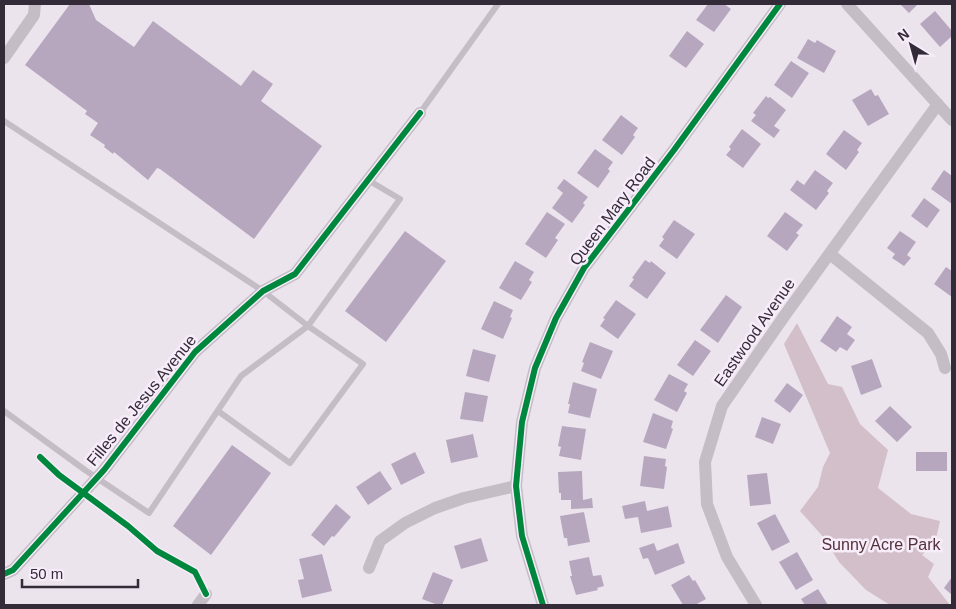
<svg xmlns="http://www.w3.org/2000/svg" width="956" height="609" font-family="Helvetica,sans-serif">
  <style>
    .green { fill: #d3bfc9 }
    .building { fill: #b6a7bf }
    .lines { fill: none; stroke-linecap: round; stroke-linejoin: round }
    .service { stroke: #c4bdc6; stroke-width: 6 }
    .minor { stroke: #c4bdc6; stroke-width: 12 }
    .cycleway-casing { stroke: #f7ecf9; stroke-width: 9 }
    .cycleway { stroke: #00873e; stroke-width: 6 }
    .labels { text-anchor: middle; stroke-width: 5; stroke-linejoin: round; paint-order: stroke }
    .street-label { font-size: 16px; fill: #332b37; stroke: #f7ecf9 }
    .park-label { font-size: 16px; fill: #54313b; stroke: #f7ecf9 }
  </style>
  <rect width="100%" height="100%" fill="#ece4ed"/>
  <!-- green -->
  <path class="green" d="M797,323L828,384L842,387L860,424L888,450L878,488L911,514L940,521L936,539L922,555L934,564L928,577L950,605H890L866,590L839,562L825,539L800,511L818,487L823,467L830,453L784,344Z"/>
  <!-- building -->
  <path class="building" d="M70,4H89L96,20L134,47L153,21L241,86L253,70L273,84L261,101L322,146L254,239L160,169L157,168L148,180L114,152L113,154L104,147L105,145L90,135L98,123L85,114L87,111L25,65Z
    M708,4H724L731,9L714,32L696,20Z
    M900,4H918L909,13Z
    M935,11L952,31V36L940,47L920,24Z
    M687,31L704,44L686,68L669,56Z
    M808,39L815,43L817,40L836,51L824,73L797,58Z
    M791,61L809,73L792,98L774,85Z
    M871,89L875,96L878,95L889,114L868,126L852,100Z
    M766,96L768,98L770,97L786,110L774,126L780,130L774,138L751,121L756,115L753,113Z
    M621,115L638,128L633,135L635,137L622,155L602,140Z
    M742,129L761,144L743,168L726,155L731,149L729,147Z
    M844,130L862,143L857,150L859,152L846,170L826,154Z
    M595,149L613,162L608,169L610,171L598,188L577,173Z
    M815,170L833,183L827,191L829,193L816,210L790,190L797,180L804,185Z
    M944,170L952,176V204L931,189Z
    M564,179L588,197L583,203L585,205L572,223L552,208L563,193L557,188Z
    M924,198L940,210L927,228L911,216Z
    M547,212L565,224L555,238L558,240L546,258L525,244Z
    M785,212L803,225L796,233L799,235L787,251L767,236Z
    M674,220L695,234L677,259L659,246L664,239L662,237Z
    M405,231L446,261L386,342L345,311Z
    M900,231L916,242L907,255L911,258L904,266L892,258L895,254L887,248Z
    M645,260L650,263L651,261L666,273L647,299L629,286L634,279L632,278Z
    M515,261L534,272L529,280L532,282L521,300L499,288Z
    M946,267L952,271V297L934,284Z
    M726,295L742,307L718,343L700,330Z
    M616,300L636,314L618,339L600,326L605,319L603,318Z
    M494,301L513,310L510,317L512,318L503,339L481,329Z
    M837,316L852,327L847,334L855,340L847,351L840,347L836,352L820,341Z
    M695,340L711,351L693,376L677,365Z
    M590,342L613,351L601,379L581,371L584,363L582,362Z
    M473,349L496,355L489,382L466,376Z
    M872,359L882,387L861,395L851,366Z
    M669,374L688,384L684,391L687,393L677,412L654,400Z
    M573,382L597,389L590,418L568,413L570,404H568Z
    M787,383L803,395L790,413L774,401Z
    M465,392L488,396L483,422L460,419Z
    M890,406L912,427L897,442L875,421Z
    M653,413L673,421L671,428L673,429L666,449L643,442Z
    M762,417L781,424L773,444L755,437Z
    M562,426L586,429L581,460L559,456L561,447L558,446Z
    M473,434L478,457L451,463L446,440Z
    M232,445L271,473L211,555L173,526Z
    M415,452L425,473L401,485L391,464Z
    M916,452H947V471H916Z
    M644,456L666,459L665,466L667,467L664,489L640,486Z
    M380,471L392,489L368,505L356,487Z
    M582,471L583,500L592,498L593,508L571,509V500H561V493H559L558,472Z
    M767,473L771,504L750,506L747,475Z
    M645,501L647,511L668,506L672,527L641,533L638,517L625,519L622,506Z
    M336,504L351,517L334,537L332,536L324,546L311,535Z
    M584,512L590,542L568,546L567,538H564L560,516Z
    M775,514L790,542L772,551L757,523Z
    M481,538L488,561L461,569L454,546Z
    M654,543L657,551L678,543L685,563L655,575L648,558L643,559L639,548Z
    M797,552L813,580L796,590L779,562Z
    M322,554L332,591L302,598L298,580L304,579L299,559Z
    M589,557L593,576L601,575L604,586L597,588L598,590L576,595L570,576H572L569,561Z
    M433,572L453,580L442,605H438L422,599Z
    M689,575L693,581L695,580L706,599L695,605H683L671,585Z
    M952,577V595L944,588Z
    M818,589L828,605H805L801,599Z"/>
  <g class="lines">
    <!-- service -->
    <path class="service" d="M420,113L498,4
      M4,121L263,291L308,326L363,364L290,463L218,411
      M4,411L85,470L149,513L241,376L308,326L400,199L368,180"/>
    <!-- minor -->
    <path class="minor" d="M847,4L952,120
      M4,58L34,15L35,4
      M830,254L928,333L941,354L945,368
      M369,568L380,541L405,523L435,508L464,498L516,486
      M4,574L13,570L104,470L195,352L263,291L295,274L420,113
      M198,605L206,594
      M543,605L522,536L516,486L522,422L535,368L556,318L584,268L674,150L780,4
      M756,605L727,557L707,504L705,462L722,406L785,315L938,104"/>
    <defs>
      <path id="cycleway" d="M40,457L59,475L128,526L157,551L195,572L206,594
        M4,574L13,570L104,470L195,352L263,291L295,274L420,113
        M543,605L522,536L516,486L522,422L535,368L556,318L584,268L674,150L780,4"/>
    </defs>
    <!-- cycleway casing -->
    <use href="#cycleway" class="cycleway-casing"/>
    <!-- cycleway -->
    <use href="#cycleway" class="cycleway"/>
  </g>
  <g class="labels">
    <!-- street labels -->
    <g class="street-label">
      <text transform="translate(612 211) rotate(-53)" y="6">Queen Mary Road</text>
      <text transform="translate(754 332) rotate(-55)" y="6">Eastwood Avenue</text>
      <text transform="translate(141 400) rotate(-51)" y="6">Filles de Jesus Avenue</text>
    </g>
    <!-- park labels -->
    <g class="park-label">
      <text x="881" y="550">Sunny Acre Park</text>
    </g>
  </g>
  <!-- border -->
  <rect width="956" height="609" fill="none" stroke="#332b37" stroke-width="10"/>
  <!-- north arrow -->
  <g transform="translate(911 45) rotate(323)" stroke="#f7ecf9" stroke-width="4" paint-order="stroke">
  <path d="M0-4L9 19L0 12L-9 19Z" fill="#332b37"/>
  <text y="-8" font-size="14" font-weight="bold" text-anchor="middle" fill="#332b37">N</text>
  </g>
  <!-- scale -->
  <path d="M22 579v8h116v-8" fill="none" stroke="#332b37" stroke-width="2.5"/>
  <text x="30" y="579" font-size="15" fill="#332b37" stroke="#f7ecf9" stroke-width="4" paint-order="stroke">50 m</text>
</svg>
